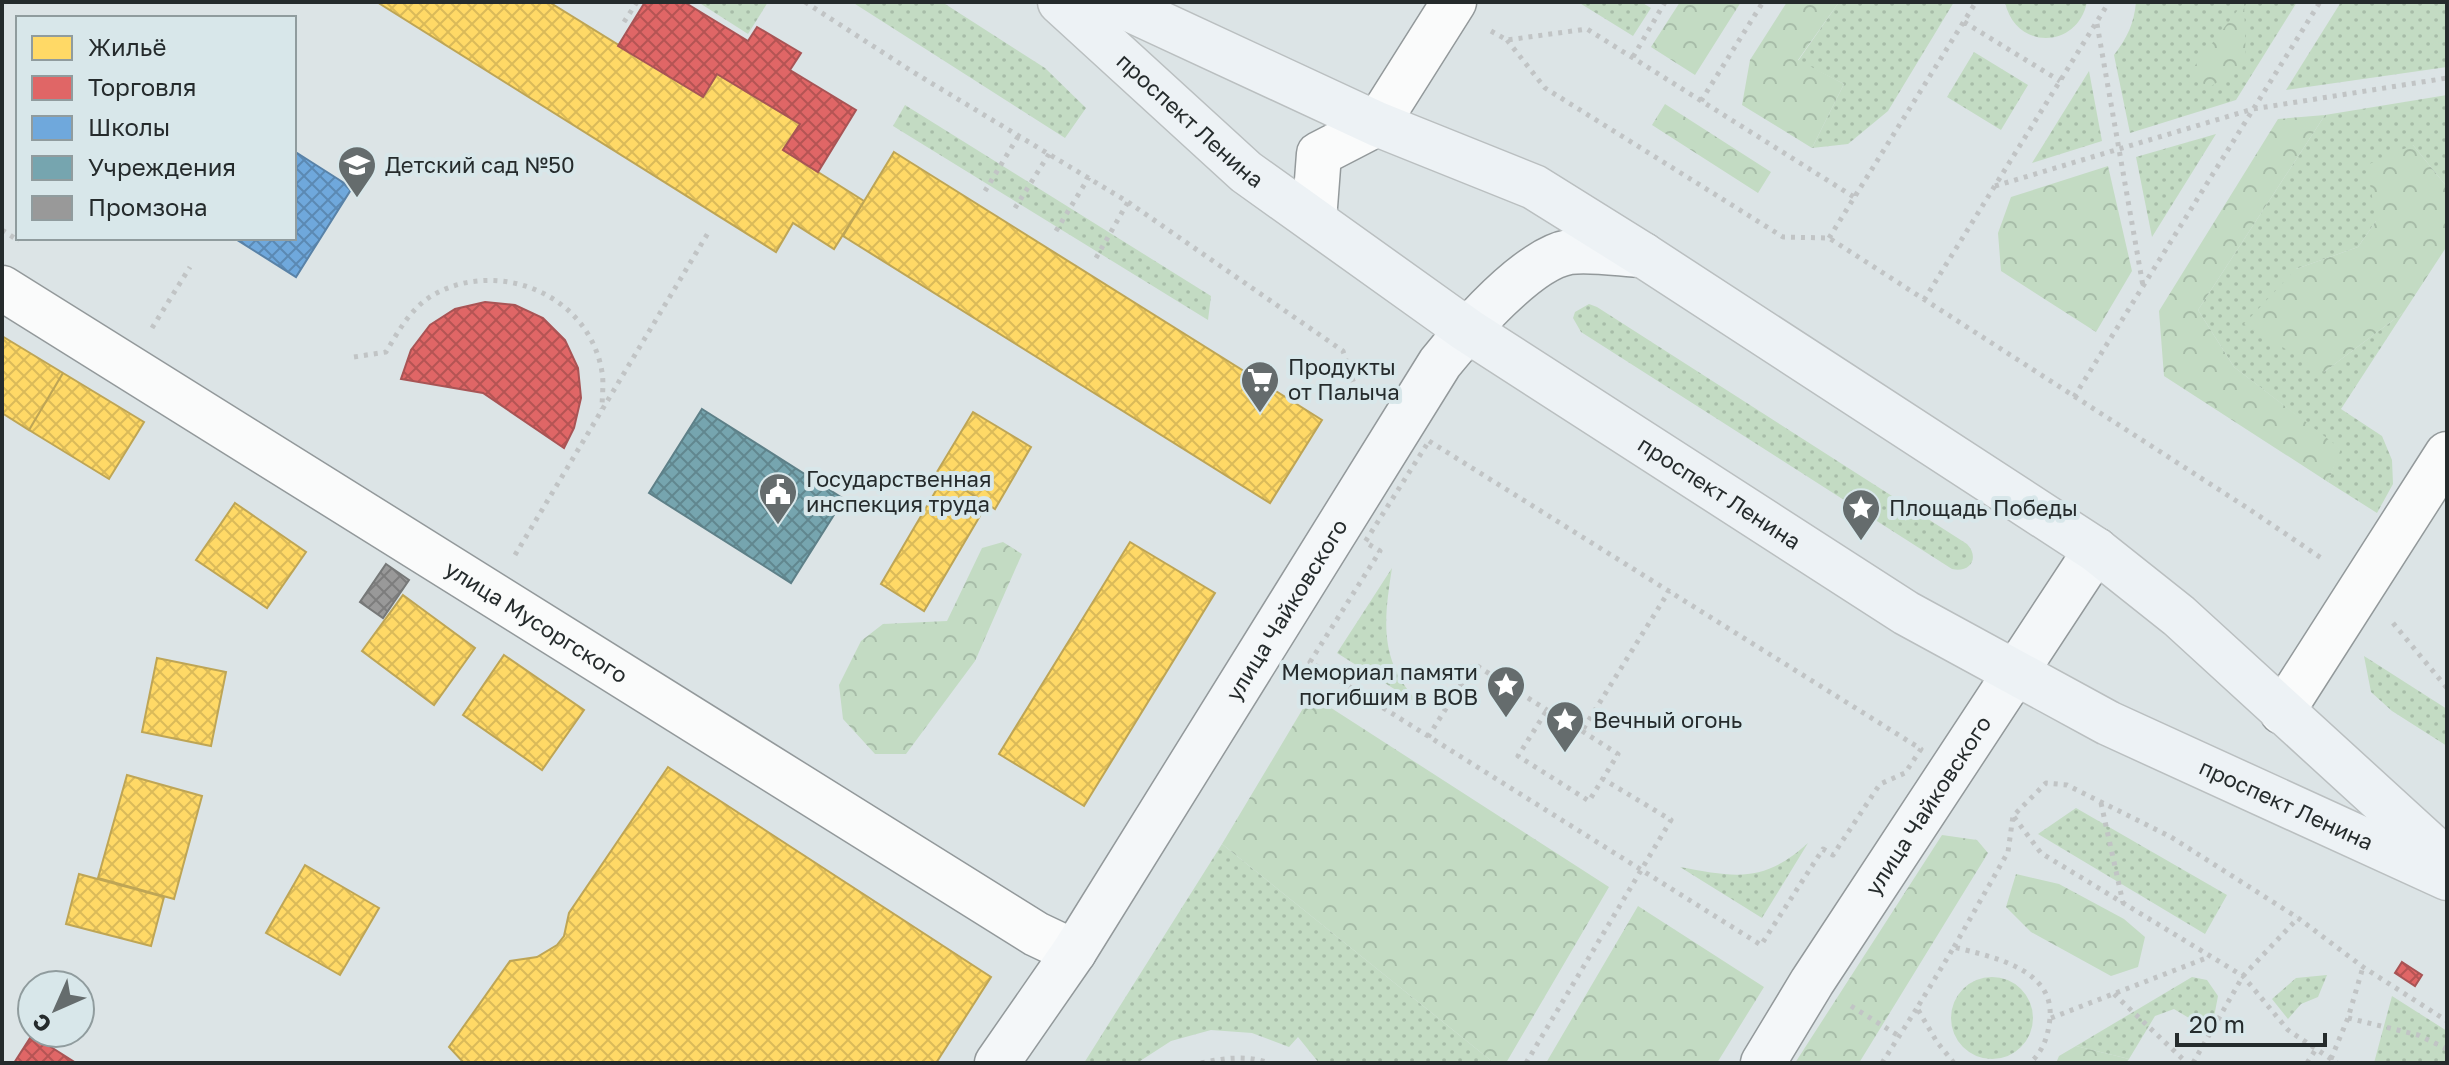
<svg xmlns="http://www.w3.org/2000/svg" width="2449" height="1065" font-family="'Golos Text',sans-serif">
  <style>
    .grass { fill: url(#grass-dots) }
    .forest { fill: url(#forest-crowns) }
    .homes { fill: url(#homes-cross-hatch); stroke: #bea555; stroke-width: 2 }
    .shops { fill: url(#shops-cross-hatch); stroke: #a85455; stroke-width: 2 }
    .schools { fill: url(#schools-cross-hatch); stroke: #5982a7; stroke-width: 2 }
    .public { fill: url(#public-cross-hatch); stroke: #5e8088; stroke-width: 2 }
    .industry { fill: url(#industry-cross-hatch); stroke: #767878; stroke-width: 2 }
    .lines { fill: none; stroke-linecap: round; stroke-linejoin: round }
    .minor-casing { stroke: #93999b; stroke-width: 47 }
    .tertiary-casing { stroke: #93999b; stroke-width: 47 }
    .secondary-casing { stroke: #93999b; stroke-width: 47 }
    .primary-casing { stroke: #babfc0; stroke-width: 47 }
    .path { stroke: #c1c4c5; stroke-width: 5; stroke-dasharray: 4 6; stroke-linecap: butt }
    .minor { stroke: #fafbfb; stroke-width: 44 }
    .tertiary { stroke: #fafbfb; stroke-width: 44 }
    .secondary { stroke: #f4f7f9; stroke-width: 44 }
    .primary { stroke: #edf2f5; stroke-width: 44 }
    .labels { text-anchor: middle; stroke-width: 8; stroke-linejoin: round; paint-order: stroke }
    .street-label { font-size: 22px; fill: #252b2c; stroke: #d8e7ea }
    .poi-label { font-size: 22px; fill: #252b2c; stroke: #d8e7ea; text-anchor: start }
  </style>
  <defs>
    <pattern id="grass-dots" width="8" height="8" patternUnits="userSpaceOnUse" patternTransform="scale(2)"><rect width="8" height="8" fill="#c3dbc3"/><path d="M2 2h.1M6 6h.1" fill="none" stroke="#a7bca8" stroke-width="1.8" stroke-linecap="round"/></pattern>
    <pattern id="forest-crowns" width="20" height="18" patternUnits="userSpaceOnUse" patternTransform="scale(2)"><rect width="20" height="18" fill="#c3dbc3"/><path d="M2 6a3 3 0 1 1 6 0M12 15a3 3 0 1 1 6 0" fill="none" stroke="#a7bca8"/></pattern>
    <pattern id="homes-cross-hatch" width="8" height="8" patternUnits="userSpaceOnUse" patternTransform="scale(2)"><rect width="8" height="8" fill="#ffd966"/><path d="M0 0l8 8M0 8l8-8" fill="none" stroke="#daba59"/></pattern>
    <pattern id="shops-cross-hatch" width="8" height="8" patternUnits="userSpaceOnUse" patternTransform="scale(2)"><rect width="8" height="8" fill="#e06666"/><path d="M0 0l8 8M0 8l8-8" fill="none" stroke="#b55454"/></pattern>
    <pattern id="schools-cross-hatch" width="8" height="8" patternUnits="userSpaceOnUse" patternTransform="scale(2)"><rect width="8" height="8" fill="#6fa8dc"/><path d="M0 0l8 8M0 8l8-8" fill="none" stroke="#5b89b3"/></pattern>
    <pattern id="public-cross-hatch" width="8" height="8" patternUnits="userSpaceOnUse" patternTransform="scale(2)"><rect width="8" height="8" fill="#76a5af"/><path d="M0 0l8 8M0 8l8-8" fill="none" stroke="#61878f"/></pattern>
    <pattern id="industry-cross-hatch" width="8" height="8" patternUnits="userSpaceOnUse" patternTransform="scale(2)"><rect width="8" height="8" fill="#999"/><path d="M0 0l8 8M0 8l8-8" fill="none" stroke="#7d7d7d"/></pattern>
  </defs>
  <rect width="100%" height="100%" fill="#dce4e6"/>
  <!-- grass -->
  <path class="grass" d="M698,2H768L748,34Z
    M852,2H942L1045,68L1086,108L1065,138Z
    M1578,2H1641L1651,8L1633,36Z
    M1839,2H1954L1888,111L1848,144L1812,148L1844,84L1798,61Z
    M2005,2H2087C2077,50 2015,50 2005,2Z
    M2136,2H2297L2236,100L2130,133L2114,55C2127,38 2134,24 2136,2Z
    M2341,2H2447V67L2286,90Z
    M1974,52L2028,85L2001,130L1947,97Z
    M2089,71L2102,141L2032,163Z
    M2447,95V187L2413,145L2376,221L2358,247L2296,269L2324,372L2404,312L2341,409L2382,436L2392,460L2393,484L2377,513L2328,482L2340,449L2234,367L2198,310L2325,115Z
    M905,105L1211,296L1208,320L893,126Z
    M2216,134L2152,237L2136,157Z
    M1589,304L1597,307L1967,544C1980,558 1970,573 1952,569L1581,332L1573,318L1575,312Z
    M1392,568C1383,625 1379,664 1423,707L1337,653Z
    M2364,656L2447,709V746L2392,711L2371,692Z
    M2076,808L2227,895L2205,934L2038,834Z
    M1808,843L1762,918L1680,867C1735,877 1763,884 1808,843Z
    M1222,844L1494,1063H1319L1298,1037L1289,1047L1252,1033L1211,1030L1171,1041L1137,1063H1084Z
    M2327,975L2318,997L2301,1004L2288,1019L2272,999L2296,978Z
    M1951 1018a41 41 0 1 1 82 0a41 41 0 1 1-82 0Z
    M2192,977L2207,980L2218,996L2214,1017L2199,1024L2174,1009L2155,1016L2129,1059L2076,1046Z
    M2392,996L2447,1031V1063H2374Z"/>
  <!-- forest -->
  <path class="forest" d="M1680,2H1741L1695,75L1651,47Z
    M1787,2H1839L1798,60L1844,84L1812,148L1742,105L1750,60Z
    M2244,2L2246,63L2207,89L2193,68Z
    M1665,104L1771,172L1758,193L1652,125Z
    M2325,115L2198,310L2234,367L2341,449L2328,482L2164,376L2159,311L2278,119Z
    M2413,145L2447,187V246L2404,312L2324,372L2244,324L2296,269L2358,247L2376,221L2367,165Z
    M2108,166L2132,271L2096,332L2001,271L1998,233L2011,197Z
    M1003,542L1022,554L975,661L906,754H875L843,719L839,685L861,641L883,624L947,621L982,548Z
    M1311,695L1609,887L1506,1063H1494L1222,844Z
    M1942,835L1977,840L1988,853L1859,1063H1795Z
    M2016,874L2059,884L2124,919L2145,937L2138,967L2111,976L2031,932L2006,907Z
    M1638,906L1764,987L1717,1063H1546Z
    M2076,1046L2129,1059L2126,1063H2056L2059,1056Z"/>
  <!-- homes -->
  <path class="homes" d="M377,2H549L703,97L717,74L800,124L783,150L864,201L834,249L793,223L776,252Z
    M894,152L1322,420L1270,503L843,236Z
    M2,336L63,373L29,430L2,413Z
    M63,373L144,422L109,479L29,430Z
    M973,412L1031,447L995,509L937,472Z
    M944,477L987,504L924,611L881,584Z
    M235,503L306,552L267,608L196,560Z
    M1130,542L1215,593L1084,806L999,754Z
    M403,595L475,648L434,705L362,651Z
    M504,655L584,710L542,770L463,715Z
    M157,658L226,672L211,746L142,732Z
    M668,767L991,977L936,1063H464L449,1047L510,961L537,957L557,945L564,936L569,913Z
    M127,775L202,796L174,899L98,878Z
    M305,865L379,908L340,975L266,933Z
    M79,874L164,897L151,946L66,924Z"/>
  <!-- shops -->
  <path class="shops" d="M645,2H684L748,41L757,27L801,53L790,70L856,110L818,172L783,150L800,124L717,74L703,97L618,46Z
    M485,302L515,305L543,318L565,340L578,368L581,398L574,428L564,448L483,393L401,379L411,350L430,325L455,309Z
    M2402,962L2422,975L2415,986L2395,973Z
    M32,1035L76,1063H14Z"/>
  <!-- schools -->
  <path class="schools" d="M294,151L352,188L296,277L234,238H294Z"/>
  <!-- public -->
  <path class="public" d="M702,409L844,499L791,583L649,493Z"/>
  <!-- industry -->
  <path class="industry" d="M386,564L409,580L383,618L360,602Z"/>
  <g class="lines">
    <defs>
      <g id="minor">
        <path id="s1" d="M2,288L1036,934L1074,952"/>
        <path d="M2282,712L2447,454"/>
      </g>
      <path id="tertiary" d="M1314,220L1319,154L1377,124L1454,2"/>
      <g id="secondary">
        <path id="s2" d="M997,1063L1074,952L1440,363C1466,331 1527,259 1569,252C1590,249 1621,254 1643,255"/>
        <path id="s3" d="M1763,1063L1812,982L2096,550"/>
      </g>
      <g id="primary">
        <path id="s4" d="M1060,2L1246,172L1467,330L1906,613L2108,723L2447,878"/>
        <path d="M1114,2L1377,124L1534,187L1643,255L2096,550L2179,616L2447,861"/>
      </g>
    </defs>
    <!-- minor casing -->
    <use href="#minor" class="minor-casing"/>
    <!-- tertiary casing -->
    <use href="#tertiary" class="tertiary-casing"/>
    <!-- secondary casing -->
    <use href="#secondary" class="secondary-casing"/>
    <!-- primary casing -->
    <use href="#primary" class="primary-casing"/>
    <!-- path -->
    <path class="path" d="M805,2L913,72L1128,202L1343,351L1360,402
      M624,22L637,2
      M1964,22L2060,81
      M2097,24L2143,286
      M1491,31L1507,40L1587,29L1854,197
      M1507,40L1545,88L1783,237L1829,238L2249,509L2324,560
      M1633,57L1665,2
      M1701,101L1763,2
      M1995,186L2253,109L2447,78
      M985,191L1019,135
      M1015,208L1049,154
      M2,230L19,241
      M1056,231L1089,177
      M1829,238L1976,2
      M1096,258L1128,202
      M1924,300L2109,2
      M152,328L190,267
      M354,357L386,352C399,330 411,308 433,295C498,258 589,294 602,372C604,383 602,397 602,409
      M2074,397L2320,2
      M1429,441L1921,749L1905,773L1880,784L1833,855L1823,849L1761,945L1310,662L1380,551L1365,542Z
      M515,555L708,233
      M2393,623L2447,688
      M1582,731L1618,754L1589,801L1518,756L1547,710L1582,731L1669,591
      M1428,737L1474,664L1547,710
      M2101,803L2123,903
      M2014,817L2041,853L2243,976L2288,1030L2337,1063
      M1954,947L2008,852L2013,816L2046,783L2067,785L2171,837L2298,918L2363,967L2447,1021
      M2114,994L2187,1063
      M1851,1006L1899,1036
      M2051,1018L2209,957
      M2348,1018L2418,1035L2447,1049
      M2331,1059L2348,1018L2363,967
      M1201,1063C1223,1058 1248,1055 1269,1063
      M1526,1063L1671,820L1603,779
      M1882,1063L1917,1008
      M1954,1063L1937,1042L1917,1008L1954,947C1992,957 2060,969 2049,1025C2047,1040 2041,1053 2030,1063
      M2193,1063L2243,976L2298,918
      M2307,1063L2316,1049"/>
    <!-- minor -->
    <use href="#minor" class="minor"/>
    <!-- tertiary -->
    <use href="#tertiary" class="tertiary"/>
    <!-- secondary -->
    <use href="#secondary" class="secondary"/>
    <!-- primary -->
    <use href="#primary" class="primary"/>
  </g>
  <!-- icons -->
  <defs>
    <symbol id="school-pin" viewBox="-11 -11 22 30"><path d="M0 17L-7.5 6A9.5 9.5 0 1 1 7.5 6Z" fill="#656c6d" stroke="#d8e7ea"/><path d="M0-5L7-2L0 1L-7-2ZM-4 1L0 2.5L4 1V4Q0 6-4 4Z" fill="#fff"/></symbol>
    <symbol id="supermarket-pin" viewBox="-11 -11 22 30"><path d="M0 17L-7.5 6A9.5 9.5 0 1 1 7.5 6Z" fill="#656c6d" stroke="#d8e7ea"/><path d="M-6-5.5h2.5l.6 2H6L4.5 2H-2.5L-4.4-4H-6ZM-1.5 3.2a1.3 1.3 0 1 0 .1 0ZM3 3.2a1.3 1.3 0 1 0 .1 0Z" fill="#fff"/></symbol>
    <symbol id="civic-pin" viewBox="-11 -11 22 30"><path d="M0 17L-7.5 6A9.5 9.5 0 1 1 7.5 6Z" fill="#656c6d" stroke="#d8e7ea"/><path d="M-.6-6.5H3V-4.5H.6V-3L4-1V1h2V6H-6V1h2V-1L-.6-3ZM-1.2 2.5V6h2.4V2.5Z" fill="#fff"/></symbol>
    <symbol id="sight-pin" viewBox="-11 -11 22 30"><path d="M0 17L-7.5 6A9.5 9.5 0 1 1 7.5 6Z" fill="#656c6d" stroke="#d8e7ea"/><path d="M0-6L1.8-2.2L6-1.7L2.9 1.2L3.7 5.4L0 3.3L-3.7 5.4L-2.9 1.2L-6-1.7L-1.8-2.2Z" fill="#fff"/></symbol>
  </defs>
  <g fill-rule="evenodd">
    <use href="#school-pin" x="335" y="143" width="44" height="60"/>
    <use href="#supermarket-pin" x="1238" y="358" width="44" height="60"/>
    <use href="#civic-pin" x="756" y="470" width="44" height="60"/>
    <use href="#sight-pin" x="1839" y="486" width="44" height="60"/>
    <use href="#sight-pin" x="1484" y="663" width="44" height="60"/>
    <use href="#sight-pin" x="1543" y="698" width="44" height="60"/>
  </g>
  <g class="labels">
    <!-- street labels -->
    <g class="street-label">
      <text dy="8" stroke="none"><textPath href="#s4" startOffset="176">проспект Ленина</textPath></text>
      <text dy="8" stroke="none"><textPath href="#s4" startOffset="824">проспект Ленина</textPath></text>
      <text dy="8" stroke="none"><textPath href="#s2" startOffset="538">улица Чайковского</textPath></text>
      <text dy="8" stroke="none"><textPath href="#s1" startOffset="630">улица Мусоргского</textPath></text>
      <text dy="8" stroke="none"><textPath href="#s3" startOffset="306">улица Чайковского</textPath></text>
      <text dy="8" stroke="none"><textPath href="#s4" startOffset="1472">проспект Ленина</textPath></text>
    </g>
    <!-- poi labels -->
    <g class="poi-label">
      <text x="385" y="173">Детский сад №50</text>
      <text x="1288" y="375">Продукты<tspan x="1288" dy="25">от Палыча</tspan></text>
      <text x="806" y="487">Государственная<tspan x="806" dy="25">инспекция труда</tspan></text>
      <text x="1889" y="516">Площадь Победы</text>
      <text x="1478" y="680" text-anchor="end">Мемориал памяти<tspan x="1478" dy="25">погибшим в ВОВ</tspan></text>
      <text x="1593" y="728">Вечный огонь</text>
    </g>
  </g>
  <!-- border -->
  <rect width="2449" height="1065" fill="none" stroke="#252b2c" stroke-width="8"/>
  <!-- legend -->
  <rect x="16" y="16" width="280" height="224" fill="#d8e7ea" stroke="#909c9e" stroke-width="2"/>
  <rect x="32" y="36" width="40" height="24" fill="#ffd966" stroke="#909c9e" stroke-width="2"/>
  <text x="88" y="56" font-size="24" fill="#252b2c">Жильё</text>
  <rect x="32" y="76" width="40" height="24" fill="#e06666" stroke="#909c9e" stroke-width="2"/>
  <text x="88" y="96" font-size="24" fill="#252b2c">Торговля</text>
  <rect x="32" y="116" width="40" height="24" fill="#6fa8dc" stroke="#909c9e" stroke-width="2"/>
  <text x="88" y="136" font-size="24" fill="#252b2c">Школы</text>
  <rect x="32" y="156" width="40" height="24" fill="#76a5af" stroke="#909c9e" stroke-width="2"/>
  <text x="88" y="176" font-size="24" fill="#252b2c">Учреждения</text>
  <rect x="32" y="196" width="40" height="24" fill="#999999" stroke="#909c9e" stroke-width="2"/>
  <text x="88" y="216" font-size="24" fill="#252b2c">Промзона</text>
  <!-- north arrow -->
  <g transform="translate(56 1009) rotate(225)"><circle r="38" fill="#d8e7ea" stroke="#909c9e" stroke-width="2"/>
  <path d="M0-6L14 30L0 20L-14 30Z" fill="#656c6d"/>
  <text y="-12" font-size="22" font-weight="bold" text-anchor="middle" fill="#252b2c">С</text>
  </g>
  <!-- scale -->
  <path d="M2177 1033v12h148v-12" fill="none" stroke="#252b2c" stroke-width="4"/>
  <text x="2189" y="1033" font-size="24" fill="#252b2c" stroke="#d8e7ea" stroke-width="6" paint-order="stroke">20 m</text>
</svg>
